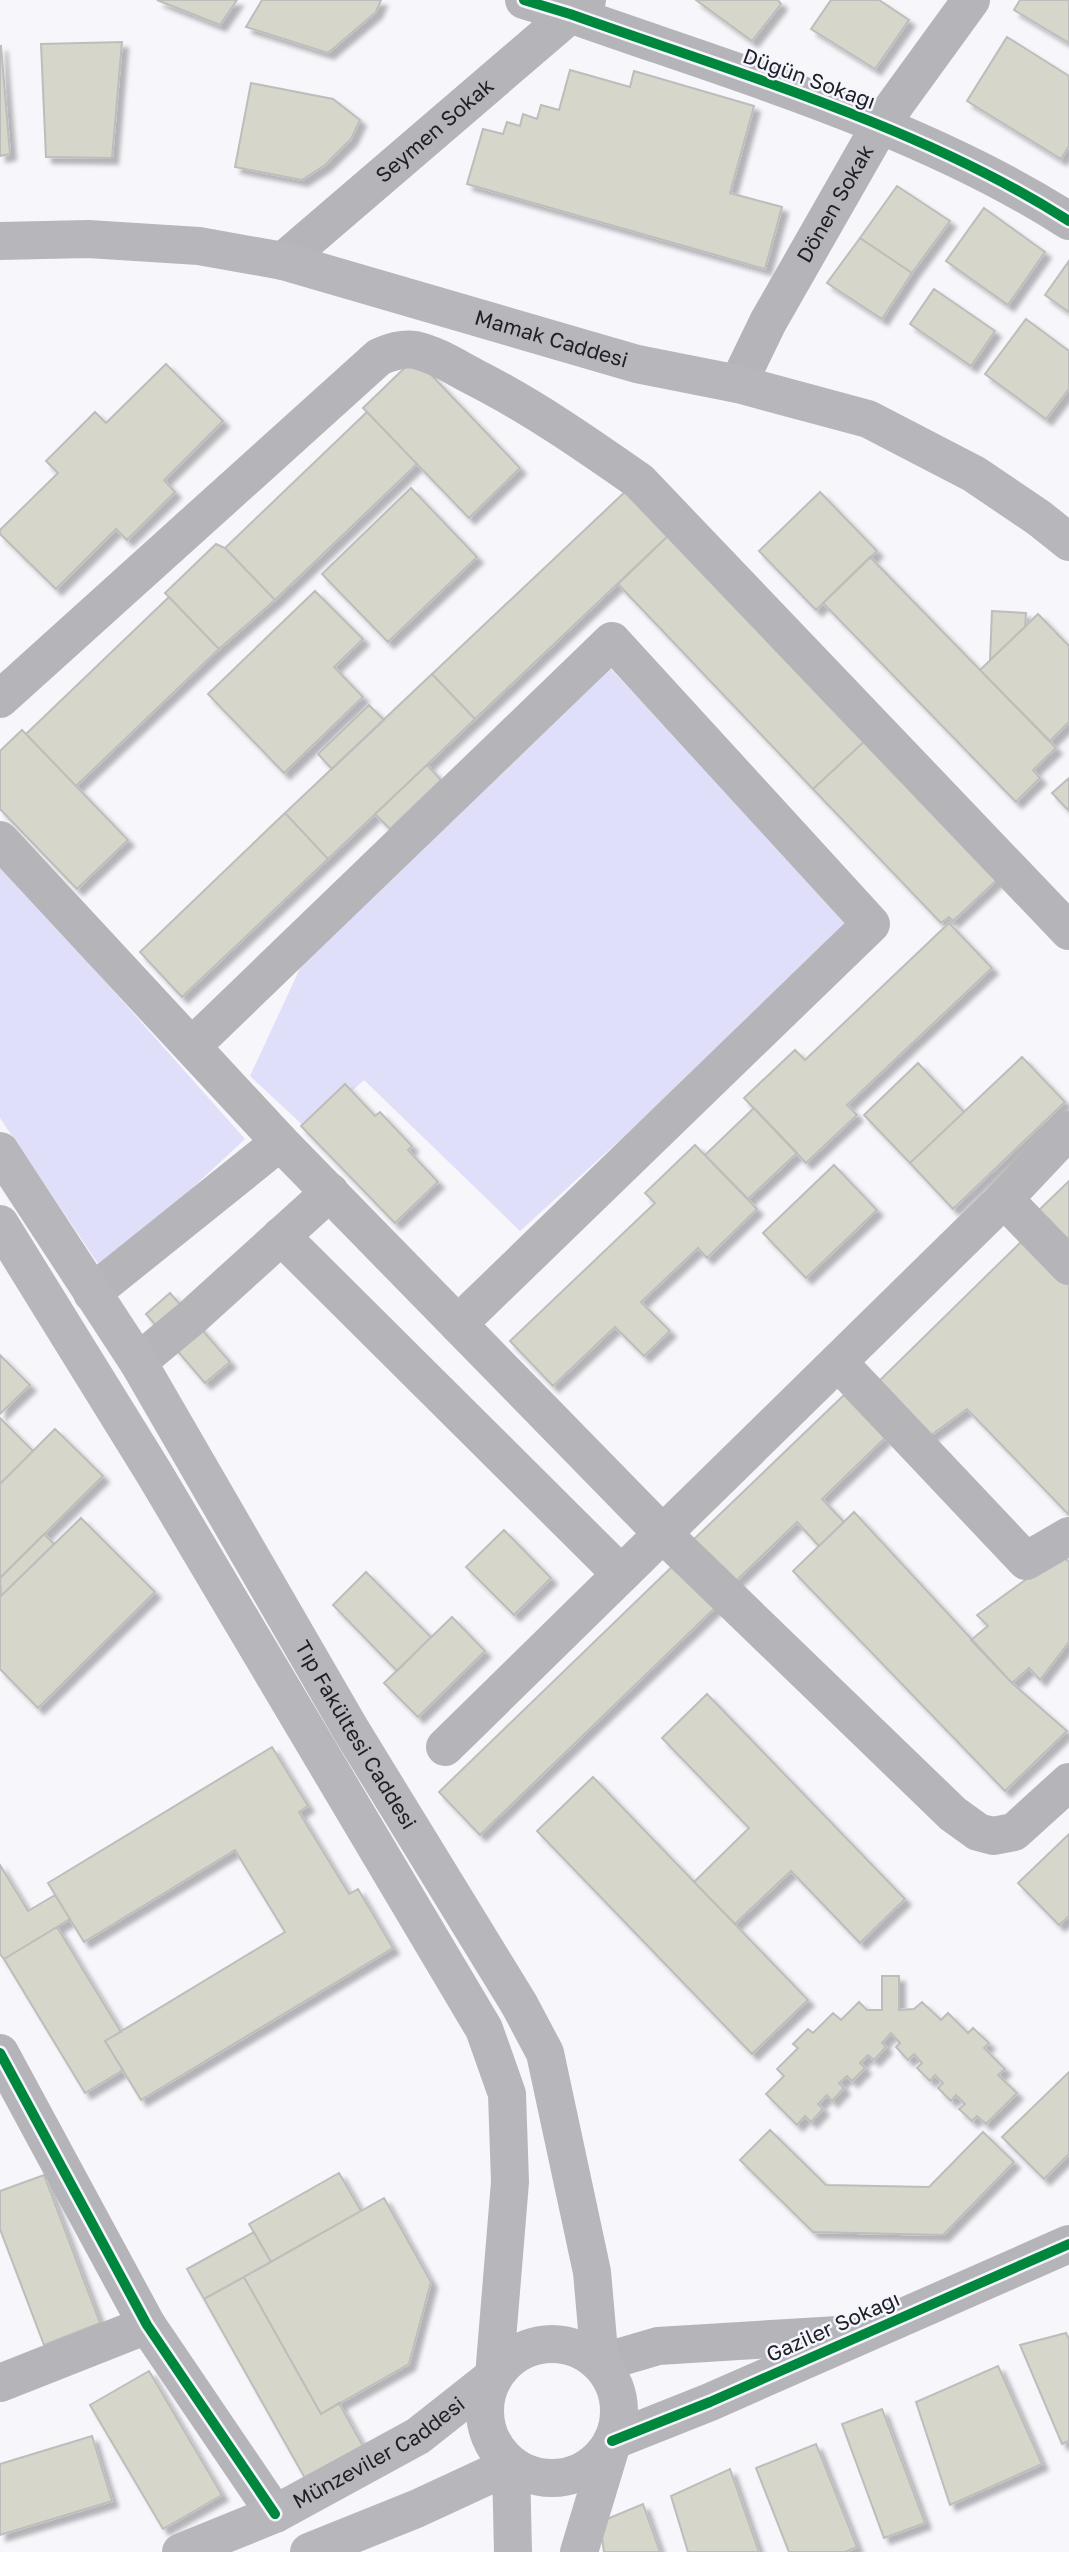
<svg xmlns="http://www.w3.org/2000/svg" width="1069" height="2552" font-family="'Golos Text',sans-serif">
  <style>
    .green { fill: #dfdff9 }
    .building { fill: #d7d6cb; stroke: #bdbdbb; stroke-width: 2; filter: url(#shadow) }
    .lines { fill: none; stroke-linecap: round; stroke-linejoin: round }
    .minor { stroke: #b5b5b9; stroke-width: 38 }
    .major { stroke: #b7b7bb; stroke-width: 38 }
    .cycleway-casing { stroke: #f4f5fd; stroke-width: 15 }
    .cycleway { stroke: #00873e; stroke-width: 10 }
    .labels { text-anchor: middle; stroke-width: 5; stroke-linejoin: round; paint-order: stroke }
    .street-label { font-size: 21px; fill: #202028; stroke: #f4f5fd }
  </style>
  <defs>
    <filter id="shadow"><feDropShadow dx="6" dy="6" stdDeviation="2" flood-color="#0004"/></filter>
  </defs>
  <rect width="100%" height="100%" fill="#f6f6fb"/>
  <!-- green -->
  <path class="green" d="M608,666L856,925L520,1231L364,1080L308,1130L250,1076L309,949Z
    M0,863L245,1139L103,1271L0,1118Z"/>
  <!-- building -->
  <path class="building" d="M157,0H237L220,25Z
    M262,0H381L376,12L328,53L246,27Z
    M696,0H778L781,4L752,41Z
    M831,0H879L909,20L875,69L811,29Z
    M1020,0H1069V43L1014,10Z
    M1007,37L1069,76V146L1061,159L967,101Z
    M122,42L112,158L46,157L41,44Z
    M1,46L10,154L0,156V46Z
    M570,70L630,87L634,71L754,106L730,193L782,207L765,269L467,184L483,129L503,134L507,122L520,126L523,114L537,119L541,105L559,110Z
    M251,83L333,99L360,120L351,139L325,165L302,180L235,167Z
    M897,186L950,221L912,273L860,238Z
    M984,208L1045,252L1008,305L946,261Z
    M860,238L912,273L882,319L827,283Z
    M1069,261V312L1045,295Z
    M934,289L995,331L971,366L910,324Z
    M1026,319L1069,351V389L1046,419L985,374Z
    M415,358L520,468L469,518L363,408Z
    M166,364L223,421L164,480L175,492L127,540L116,529L56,589L0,534V530L58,473L46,461L95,412L106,423Z
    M367,412L417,464L275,600L225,548Z
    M411,488L477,557L388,642L322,574Z
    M628,489L671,533L475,719L432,674Z
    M820,492L877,551L816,610L759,551Z
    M671,533L867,739L813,789L618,584Z
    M216,544L225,548L275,600L219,649L165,593Z
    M870,557L1056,748L1033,770L1040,778L1016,802L823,603Z
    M315,591L363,639L334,667L363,697L284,773L208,694Z
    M169,597L219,649L76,786L26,734Z
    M992,611L1026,613L1025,627L990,660Z
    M1038,614L1069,646V722L1050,741L980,670Z
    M432,674L475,719L328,859L285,813Z
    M369,705L384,720L332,769L318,754Z
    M22,730L128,840L77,889L0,809V751Z
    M867,739L999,878L953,921L949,917L941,923L813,789Z
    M427,765L441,780L390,829L375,814Z
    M1069,778V811L1052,793Z
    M285,813L328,859L182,997L140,952Z
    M949,923L992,968L847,1105L857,1115L806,1163L744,1098L795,1050L805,1060Z
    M1022,1057L1065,1102L953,1209L910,1163Z
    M918,1063L964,1112L910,1163L864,1115Z
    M345,1084L375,1116L380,1112L412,1146L408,1150L438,1182L395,1223L301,1126Z
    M754,1108L797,1153L748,1199L705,1155Z
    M695,1145L757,1209L707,1258L698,1248L641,1302L670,1331L644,1356L615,1327L553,1386L510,1341L655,1203L645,1193Z
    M834,1165L877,1210L806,1278L763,1233Z
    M1069,1181V1244L1038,1211Z
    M1025,1238L1069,1283V1515L967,1409L923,1441L876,1384Z
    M170,1293L230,1362L205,1383L146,1314Z
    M0,1355L30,1385L0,1414Z
    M844,1395L885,1438L822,1499L844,1522L819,1546L797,1522L733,1584L692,1541Z
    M0,1418L33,1451L0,1484Z
    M55,1429L103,1476L0,1578V1484Z
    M854,1512L1012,1683L1067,1731L1005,1791L793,1571Z
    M81,1518L155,1592L38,1708L0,1669V1597Z
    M504,1530L551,1578L514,1615L466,1567Z
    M44,1534L54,1544L1,1596L0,1578Z
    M1061,1554L1069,1562V1642L1040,1680L1029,1668L1012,1683L971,1640L988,1626L977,1615Z
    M679,1560L720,1603L480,1835L439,1792Z
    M366,1572L431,1637L397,1671L333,1605Z
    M452,1617L485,1651L418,1717L384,1683Z
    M707,1694L905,1899L860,1943L791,1871L735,1924L694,1882L749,1828L662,1738Z
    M272,1747L308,1806L299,1812L349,1894L358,1889L393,1948L141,2100L105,2041L285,1932L235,1850L84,1942L48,1883Z
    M593,1777L808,2000L752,2054L537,1831Z
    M1069,1834V1916L1059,1925L1018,1883Z
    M0,1865L28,1911L55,1895L70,1919L4,1959L0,1954Z
    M57,1927L121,2032L105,2041L123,2070L85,2093L4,1959Z
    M882,1976H899V2010L914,2009L922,2002L941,2020L948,2013L968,2033L973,2028L989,2043L984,2048L1005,2069L998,2075L1017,2093L986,2124L977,2116L972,2121L959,2109L965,2104L956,2095L951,2101L938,2088L943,2083L935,2075L930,2081L917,2068L922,2063L914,2054L908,2060L896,2047L900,2043L891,2033L882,2043L886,2047L874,2060L868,2055L860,2063L865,2068L852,2081L847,2076L839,2083L844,2088L832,2101L827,2095L818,2104L823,2109L811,2122L805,2116L797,2125L766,2094L784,2076L777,2069L798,2048L793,2044L808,2029L813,2033L833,2013L841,2020L859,2002L867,2010H882Z
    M1069,2072V2154L1044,2179L1002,2137Z
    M770,2130L826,2185L929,2187L983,2132L1014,2162L943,2235L813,2232L740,2160Z
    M339,2173L361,2211L271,2262L249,2224Z
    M44,2175L100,2323L44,2345L0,2229V2191Z
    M384,2198L431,2282L409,2364L321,2414L244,2277Z
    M254,2232L271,2262L204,2299L187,2269Z
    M244,2277L321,2414L339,2403L364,2448L306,2480L204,2299Z
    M1066,2333L1069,2339V2441L1062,2444L1020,2345Z
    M998,2366L1042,2464L950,2505L916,2402Z
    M149,2371L222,2495L163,2529L90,2405Z
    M882,2409L925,2523L884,2538L842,2424Z
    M92,2436L112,2501L0,2535V2464Z
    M816,2444L857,2547L845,2552H789L756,2468Z
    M730,2469L759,2552H688L671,2496Z
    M643,2504L660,2552H604L600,2522Z"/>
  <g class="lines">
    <!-- minor -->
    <g class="minor">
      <path d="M524,0L570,14C736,73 921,126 1069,221"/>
      <path id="s1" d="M283,261L587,0"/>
      <path id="s2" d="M738,384L768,322L881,124L971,0"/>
      <path d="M0,699L379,357C391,352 402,348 415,350C437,355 455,367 474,377C533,407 586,444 639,481L1069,931"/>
      <path d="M0,840L280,1142L663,1534L953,1814L978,1832L993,1836L1014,1832L1069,1782"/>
      <path d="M192,1046L612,641L871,924L458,1324"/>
      <path d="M1004,1199L1069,1266"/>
      <path d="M281,1236L621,1574"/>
      <path d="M92,1293L280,1142"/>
      <path d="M138,1362L191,1318L330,1192"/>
      <path d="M838,1362L1026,1561L1069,1536"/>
      <path d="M445,1747L1004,1199L1069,1130"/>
      <path d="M0,2053L147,2325L275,2514"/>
      <path d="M600,2363L658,2346L838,2335"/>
      <path d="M0,2383L147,2325"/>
      <path d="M612,2441L710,2402L1069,2244"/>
    </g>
    <!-- major -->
    <g class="major">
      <path id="s3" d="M0,241L88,239L199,246L283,261L637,364L738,384L868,419L974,474L1039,518L1069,542"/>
      <path id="s4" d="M0,1151L138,1362L351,1730L519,2004L545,2053L592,2272L600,2363"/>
      <path d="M0,1224L154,1473L484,2029L507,2094L510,2182L494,2376"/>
      <circle cx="552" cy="2411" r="67"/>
      <path d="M511,2465L513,2552"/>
      <path id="s5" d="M181,2552L275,2514L418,2436L494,2376"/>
      <path d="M309,2552L416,2509L511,2465"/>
      <path d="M579,2552L612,2443"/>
    </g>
    <defs>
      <path id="cycleway" d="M524,0L570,14C736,73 921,126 1069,221
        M0,2053L147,2325L275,2514
        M612,2441L710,2402L1069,2244"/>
    </defs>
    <!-- cycleway casing -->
    <use href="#cycleway" class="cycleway-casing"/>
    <!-- cycleway -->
    <use href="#cycleway" class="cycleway"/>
  </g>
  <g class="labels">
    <!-- street labels -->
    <g class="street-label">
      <text transform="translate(809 79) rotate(20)" y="7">Düğün Sokağı</text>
      <text dy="7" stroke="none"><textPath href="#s1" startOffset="200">Seymen Sokak</textPath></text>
      <text dy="7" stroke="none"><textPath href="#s2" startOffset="205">Dönen Sokak</textPath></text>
      <text dy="7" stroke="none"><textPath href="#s3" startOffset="564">Mamak Caddesi</textPath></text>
      <text dy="7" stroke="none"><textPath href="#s4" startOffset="684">Tıp Fakültesi Caddesi</textPath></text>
      <text transform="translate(833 2327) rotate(-24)" y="7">Gaziler Sokağı</text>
      <text dy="7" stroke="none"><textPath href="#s5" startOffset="222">Münzeviler Caddesi</textPath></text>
    </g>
  </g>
</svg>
